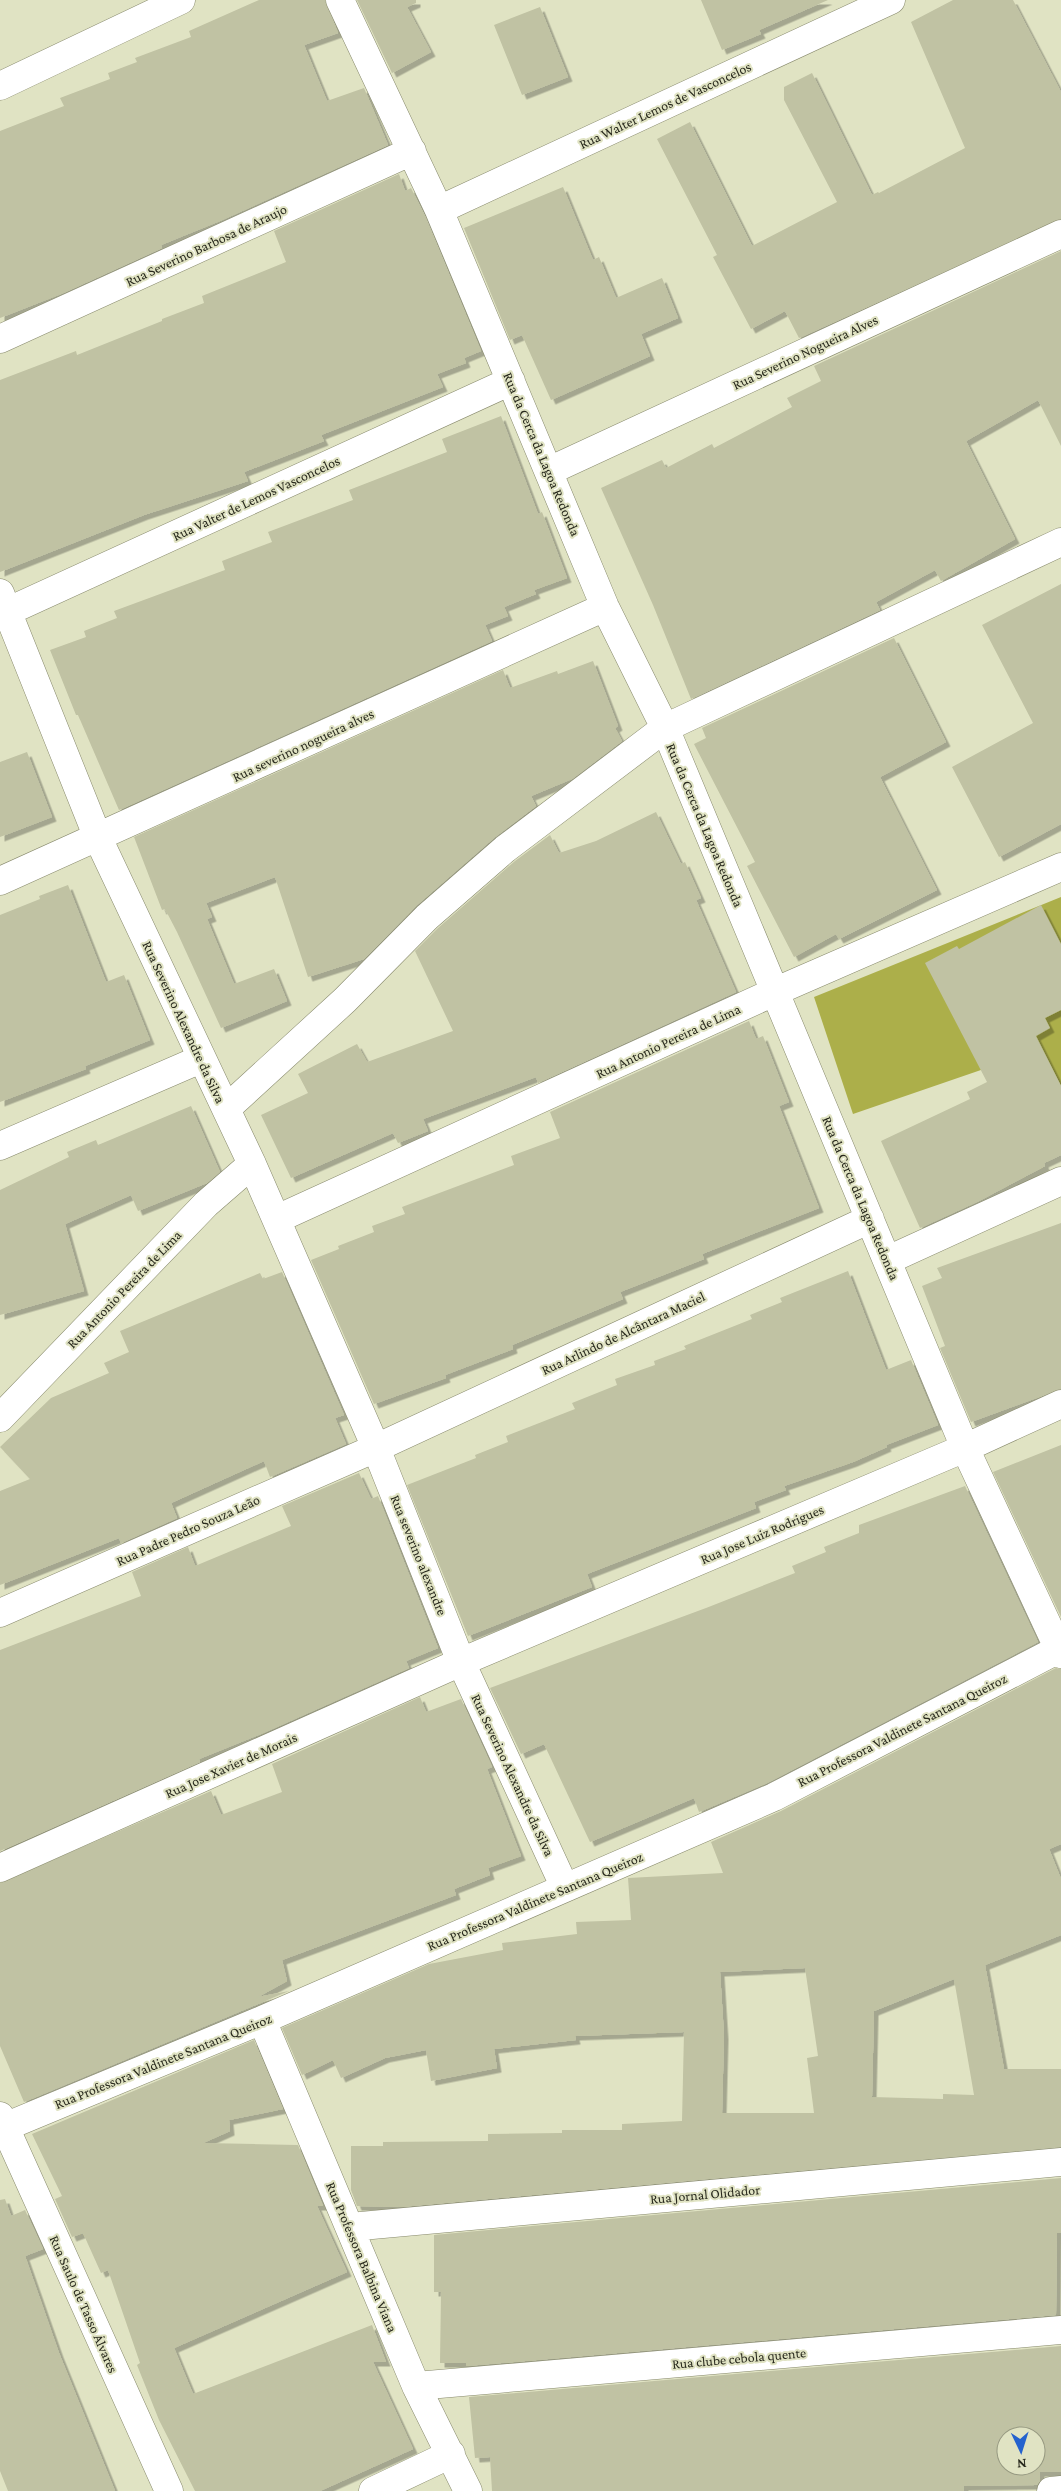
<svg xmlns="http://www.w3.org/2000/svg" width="1061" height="2491" font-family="'Crimson Pro',serif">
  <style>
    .forest { fill: #acaf4a }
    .building { fill: #c0c2a3; fill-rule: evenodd; filter: url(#shadow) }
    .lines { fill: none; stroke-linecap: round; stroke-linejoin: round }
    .minor-casing { stroke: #87896c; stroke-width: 29 }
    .minor { stroke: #fff; stroke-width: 28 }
    .labels { text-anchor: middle; stroke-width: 4; stroke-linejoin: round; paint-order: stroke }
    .street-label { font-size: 14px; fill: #28291d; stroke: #e0e3c3 }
  </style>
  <defs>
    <filter id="shadow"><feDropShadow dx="4.5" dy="4.5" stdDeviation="0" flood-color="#0004"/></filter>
  </defs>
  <rect width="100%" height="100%" fill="#e0e3c3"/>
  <!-- forest -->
  <path class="forest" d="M1061,897V1086L1042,1049L853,1114L814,997Z"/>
  <!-- building -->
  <path class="building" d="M259,0H325L338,33L304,45L327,101L364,88L388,145L220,221L161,245L162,248L61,294L0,318V131L64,106L60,98L110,79L108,73L137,62L135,58L191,37L189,31Z
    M357,0H416V3L407,7L431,52L392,73Z
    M701,0H828L759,30L761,34L722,50Z
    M953,0H1013L1061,92V219L799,338L785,311L751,329L713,257L717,255L657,139L690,122L752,246L837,202L784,100V87L812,73L872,195L878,192L879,193L965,148L911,22Z
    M540,7L568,77L522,95L494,25Z
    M399,174L405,191L411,188L425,216L481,351L464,358L466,363L437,374L443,387L321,435L324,441L244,472L248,481L144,515L0,572V380L76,351L77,355L162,321V319L204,303L202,296L286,262L274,231Z
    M563,187L593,260L599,257L616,298L662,278L678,318L641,334L650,356L551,400L522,335L510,340L464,228Z
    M1061,251V446L1038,400L966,441L1015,539L941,581L935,570L876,602L880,610L691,699L653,605L601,488L662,460L666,468L712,444L714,448L792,407L787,398L821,381L814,366Z
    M501,416L538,514L542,512L567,578L534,590L536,594L504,607L508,616L485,625L492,641L119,810L78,715H76L50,650L86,637L84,631L117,618L114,611L225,570L222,561L272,542L268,532L353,500L349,490L447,452L442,439Z
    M1061,584V824L999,857L952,767L1033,723L982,625Z
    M894,638L946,742L880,777L937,890L839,939L836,934L794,957L747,866L755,862L694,744L706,738L702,728Z
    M593,661L618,726L615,728L622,741L572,779L531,796L536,806L495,837L417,905L364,959L308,977L275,877L206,903L212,917L207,919L234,984L274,969L287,1001L221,1028L177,932L165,909L162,910L134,837L503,670L510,688L557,671L558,674Z
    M27,752L52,817L0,837V762Z
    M656,812L681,864L685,862L701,898L696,900L736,992L538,1083L536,1077L423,1119L428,1131L398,1143L393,1133L291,1178L261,1115L308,1093L298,1074L357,1044L367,1062L453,1031L415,951L438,928L515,861L550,835L559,853L596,841Z
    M68,885L106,982L124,975L150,1040L85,1066L86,1069L0,1102V915L40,899L39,896Z
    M1041,905L1061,944V1010L1045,1018L1050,1028L1036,1036L1061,1086V1155L1044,1163L1045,1166L979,1201L920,1228L881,1141L970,1099L967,1092L987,1082L925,963L957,946L959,949Z
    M749,1021L756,1039L763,1036L789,1102L779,1106L819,1208L702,1254L704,1259L620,1292L623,1299L512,1345L513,1349L445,1375L446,1378L374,1404L311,1260L339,1249L338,1246L374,1232L372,1226L405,1214L402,1207L514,1165L511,1156L560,1138L550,1112Z
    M191,1106L220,1172L207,1183L138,1211L131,1195L65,1224L84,1291L0,1315V1190L69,1157L67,1152L96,1140L98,1145Z
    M1061,1223V1389L971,1422L940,1348L945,1346L922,1286L942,1278L937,1268Z
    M848,1271L886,1370L911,1360L938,1425L886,1445L887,1447L853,1462L784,1486L786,1490L754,1502L756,1508L587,1574L592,1587L468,1636L407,1485L476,1458L475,1455L508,1442L506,1436L575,1409L572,1403L617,1385L615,1379L655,1365L654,1361L686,1349L684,1346L752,1319L750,1315L782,1302L780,1298Z
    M282,1272L344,1415L335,1418L346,1444L270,1477L264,1461L171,1503L177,1518L121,1543L119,1538L0,1585V1491L30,1479L0,1447L51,1398L109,1373L104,1363L129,1352L120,1331L260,1273L263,1279Z
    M1061,1445V1617L993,1472Z
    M359,1473L371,1499L378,1496L438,1648L406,1661L409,1668L261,1734L199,1759L200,1762L0,1851V1650L141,1596L132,1572L188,1547L195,1566L291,1526L282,1506Z
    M965,1486L1038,1642L767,1783L699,1812L694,1798L590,1842L544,1744L521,1754L490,1688L706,1608L795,1573L792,1566L826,1552L824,1547L859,1533V1525Z
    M1056,1668L1061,1669V1844L1049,1849L1061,1879V1935L985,1965L1004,2069H1061V2147L401,2207L357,2206L351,2190V2146H383V2142L488,2141V2134L562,2133V2130H622V2124L682,2121L684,2032L575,2036L576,2040L494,2049L497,2068L431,2081L426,2050L385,2058L341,2078L333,2060L302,2075L282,2028L429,1964L503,1950L502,1943L577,1934L576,1922L631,1920L628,1878L723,1873L711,1842L781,1811ZM805,1968L818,2056L807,2058L814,2113H722L724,2035L720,1972ZM954,1979L974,2095L943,2094V2099L872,2097L874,2011Z
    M420,1697L426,1712L461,1699L492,1767L487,1769L521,1856L488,1868L490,1875L454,1889L456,1895L282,1960L287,1981L258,1997L289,1991L24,2102L0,2046V1883L211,1791L221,1815L282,1792L272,1764Z
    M254,2040L283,2109L229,2120L230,2131L203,2143L298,2145L323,2206H317L347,2272L174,2348L193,2394L372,2325L386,2362H373L413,2449L320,2491H195L159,2420L137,2365L140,2363L108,2270L101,2273L83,2233L72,2237L55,2199L62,2196L32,2134Z
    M1061,2178V2233H1057L1056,2315L466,2366V2363H440L441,2292H434V2235Z
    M5,2199L11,2216L25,2210L43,2249L25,2256L59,2353L115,2491H8L0,2471V2200Z
    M1061,2346V2472H1040V2481L1037,2485L964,2486V2491H492L490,2457L475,2458L469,2397ZM1006,2436H1036V2466H1006Z"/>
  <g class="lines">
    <defs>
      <path id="minor" d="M340,0L439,210L605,607L665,728L965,1448L1061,1654
        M0,86L181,0
        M439,210L891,0
        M0,339L412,151
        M549,471L1061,234
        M0,593L98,838L252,1164L376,1448L461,1662L565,1888
        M0,615L511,381
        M0,881L605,607
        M226,1109L345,1000L427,917L505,849L665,728L1061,542
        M0,1146L201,1059
        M277,1219L774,992L1061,867
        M888,1260L1061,1181
        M0,1418L206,1204L252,1164
        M0,1613L376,1448L870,1219
        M0,1868L461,1662L965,1448L1061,1404
        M262,2020L416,2386L468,2491
        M0,2116L169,2491
        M0,2129L262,2020L774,1797L1061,1648
        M350,2227L1061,2162
        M416,2386L1061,2330
        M373,2491L451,2454
        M1051,2491L1061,2490"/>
    </defs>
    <!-- minor casing -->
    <use href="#minor" class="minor-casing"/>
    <!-- minor -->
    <use href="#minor" class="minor"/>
  </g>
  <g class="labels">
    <!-- street labels -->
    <g class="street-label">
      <text transform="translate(665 105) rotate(-25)" y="5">Rua Walter Lemos de Vasconcelos</text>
      <text transform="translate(206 245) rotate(-25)" y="5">Rua Severino Barbosa de Araujo</text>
      <text transform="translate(805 352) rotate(-25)" y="5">Rua Severino Nogueira Alves</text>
      <text transform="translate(542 454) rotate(67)" y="5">Rua da Cerca da Lagoa Redonda</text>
      <text transform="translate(256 498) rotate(-25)" y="5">Rua Valter de Lemos Vasconcelos</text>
      <text transform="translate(303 745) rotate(-25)" y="5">Rua severino nogueira alves</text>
      <text transform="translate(705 825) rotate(67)" y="5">Rua da Cerca da Lagoa Redonda</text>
      <text transform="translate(184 1022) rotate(65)" y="5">Rua Severino Alexandre da Silva</text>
      <text transform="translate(668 1041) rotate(-25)" y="5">Rua Antonio Pereira de Lima</text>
      <text transform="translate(861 1198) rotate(67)" y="5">Rua da Cerca da Lagoa Redonda</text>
      <text transform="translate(124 1289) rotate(-46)" y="5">Rua Antonio Pereira de Lima</text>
      <text transform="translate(623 1333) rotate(-25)" y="5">Rua Arlindo de Alcântara Maciel</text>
      <text transform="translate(188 1530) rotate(-24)" y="5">Rua Padre Pedro Souza Leão</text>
      <text transform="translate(762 1534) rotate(-23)" y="5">Rua Jose Luiz Rodrigues</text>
      <text transform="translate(419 1555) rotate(68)" y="5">Rua severino alexandre</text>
      <text transform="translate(902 1730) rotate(-27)" y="5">Rua Professora Valdinete Santana Queiroz</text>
      <text transform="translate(231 1765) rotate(-24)" y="5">Rua Jose Xavier de Morais</text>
      <text transform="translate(513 1775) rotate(65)" y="5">Rua Severino Alexandre da Silva</text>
      <text transform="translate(535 1901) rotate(-23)" y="5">Rua Professora Valdinete Santana Queiroz</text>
      <text transform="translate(163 2061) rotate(-22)" y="5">Rua Professora Valdinete Santana Queiroz</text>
      <text transform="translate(705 2194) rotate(-5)" y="5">Rua Jornal Olidador</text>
      <text transform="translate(362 2257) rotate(67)" y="5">Rua Professora Balbina Viana</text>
      <text transform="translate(84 2304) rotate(66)" y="5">Rua Saulo de Tasso Álvares</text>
      <text transform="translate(739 2358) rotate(-5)" y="5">Rua clube cebola quente</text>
    </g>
  </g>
  <!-- north arrow -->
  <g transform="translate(1021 2451) rotate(176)"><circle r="24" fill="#e0e3c3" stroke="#969981"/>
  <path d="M0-4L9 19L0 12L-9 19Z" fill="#2462ce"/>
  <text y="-8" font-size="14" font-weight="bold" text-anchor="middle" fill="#28291d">N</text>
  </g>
</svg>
